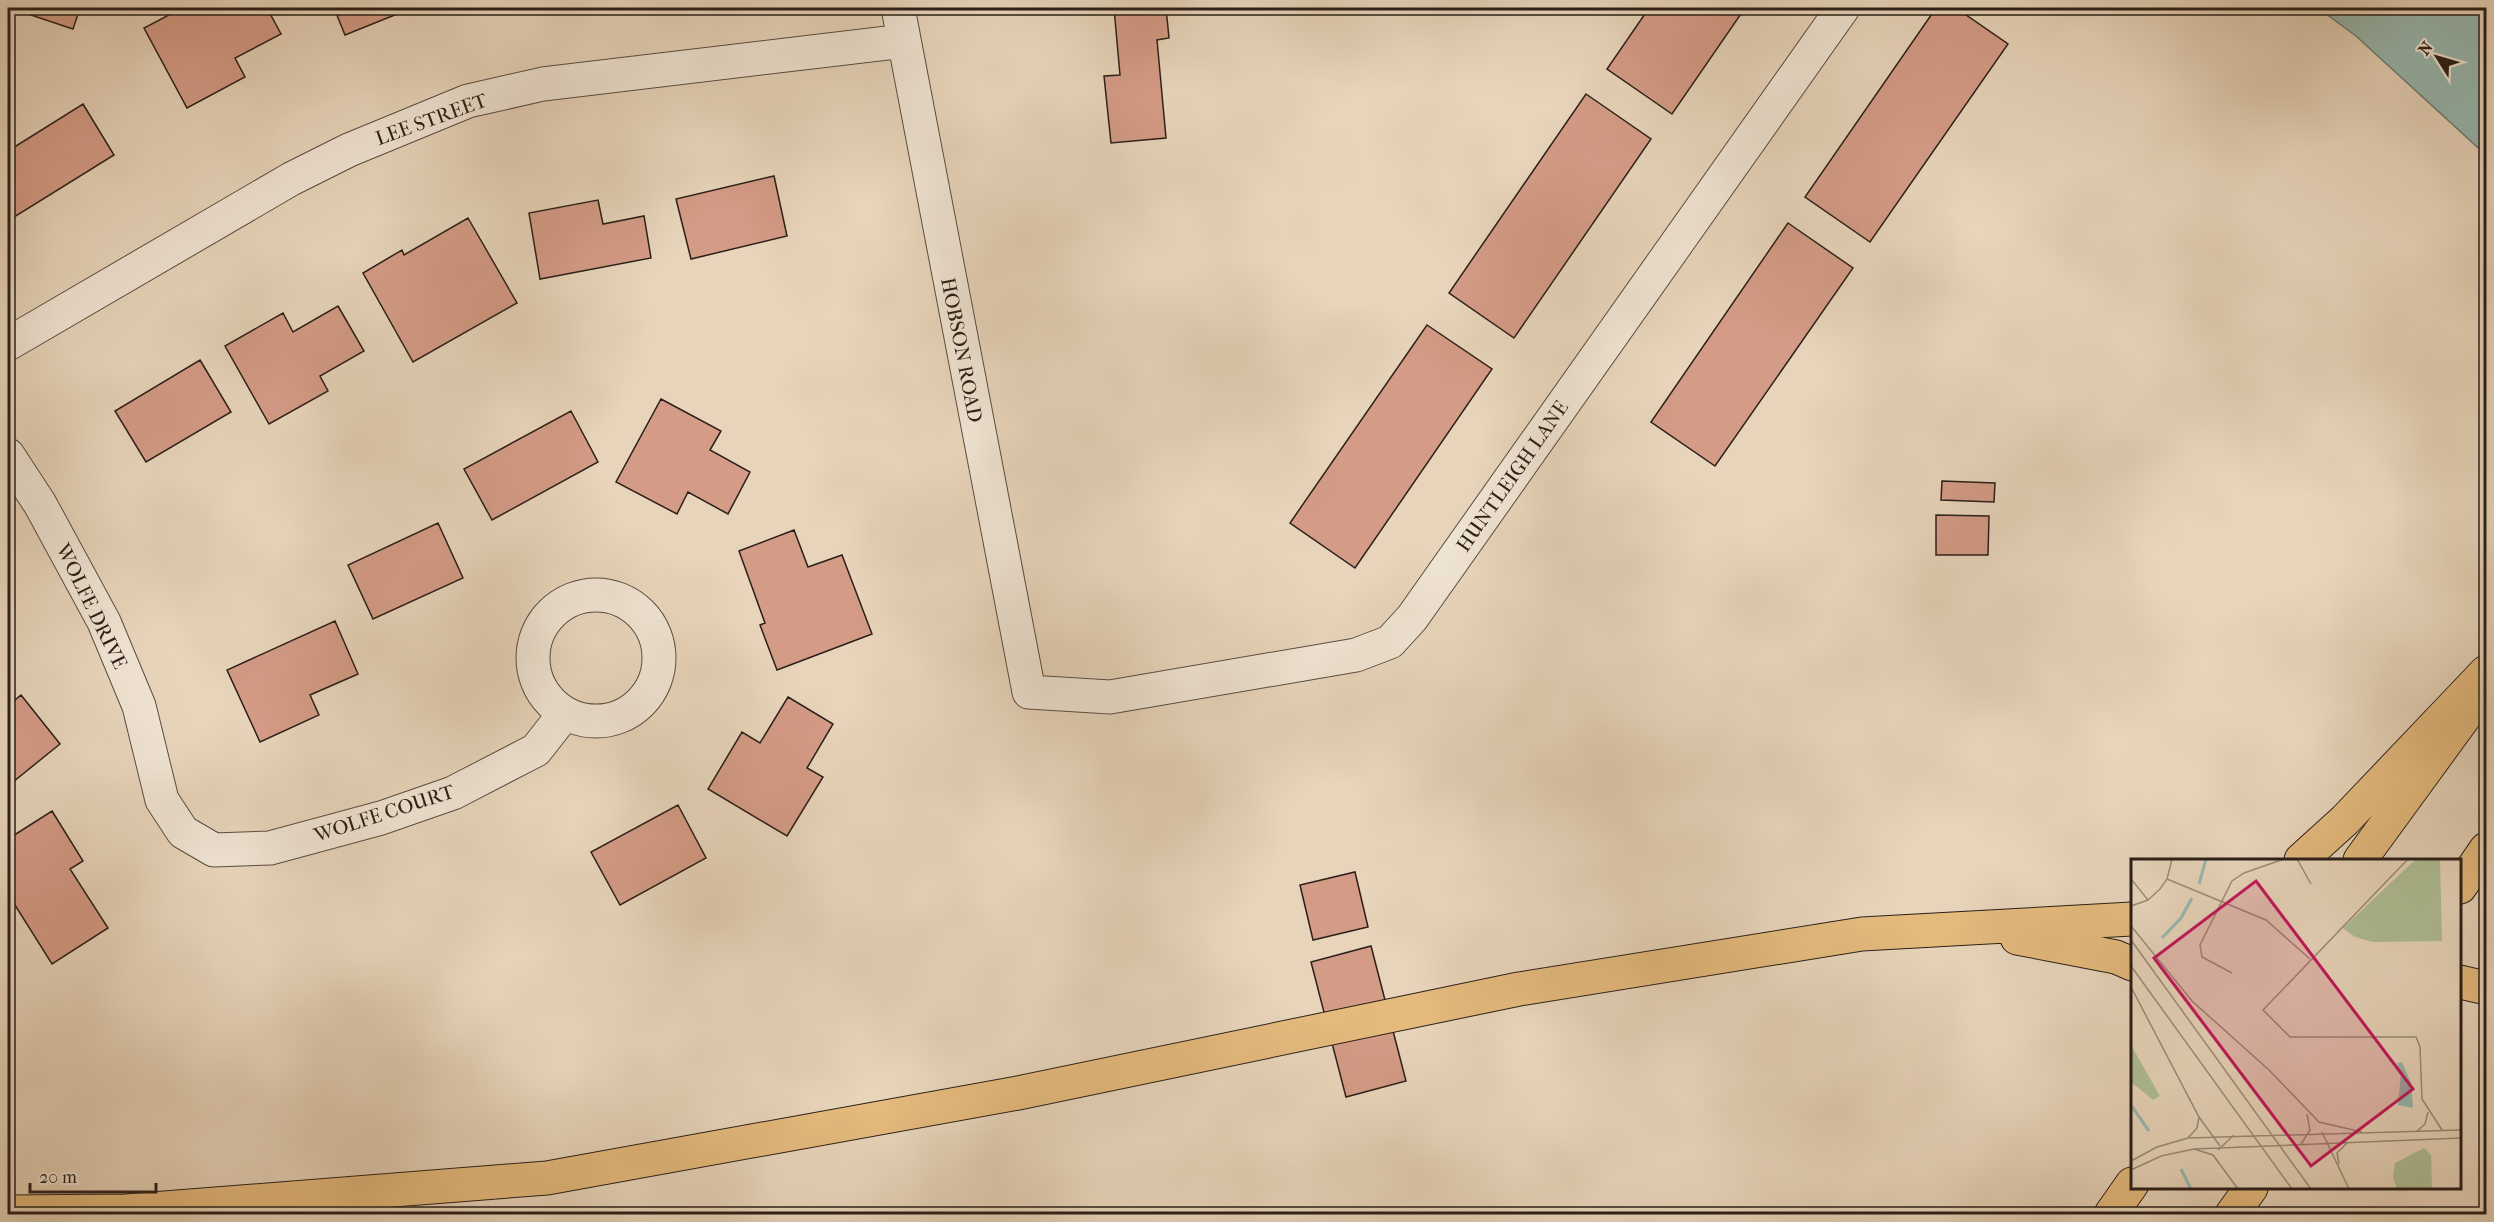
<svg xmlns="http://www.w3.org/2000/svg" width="2494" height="1222" font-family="'IM FELL French Canon',serif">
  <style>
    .water { fill: #97b8b0; stroke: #6b7b74; stroke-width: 1.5 }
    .building { fill: #d49b86; stroke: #2a1f19; stroke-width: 1.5 }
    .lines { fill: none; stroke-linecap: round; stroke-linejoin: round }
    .minor-casing { stroke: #594c41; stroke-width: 35 }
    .major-casing { stroke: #2a1f19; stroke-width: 35 }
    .highway-casing { stroke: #2a1f19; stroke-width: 35 }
    .minor { stroke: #efe3d2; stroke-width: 33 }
    .major { stroke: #e4ba7d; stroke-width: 33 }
    .highway { stroke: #e4ba7d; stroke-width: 33 }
    .labels { text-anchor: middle; stroke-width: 6; stroke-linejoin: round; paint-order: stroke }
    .street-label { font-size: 20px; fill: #2a1f19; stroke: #efe3d2 }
    .inset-river { fill: none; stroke: #97b8b0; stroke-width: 3 }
    .inset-road { fill: none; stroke: #9b8c7a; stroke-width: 1.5 }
    .view { fill: #c2185b; fill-opacity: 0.15; stroke: #c2185b; stroke-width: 3 }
    .inset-edge { fill: none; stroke: #2a1f19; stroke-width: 3 }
  </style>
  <rect width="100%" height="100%" fill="#e7d4ba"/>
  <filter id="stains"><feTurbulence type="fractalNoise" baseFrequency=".00333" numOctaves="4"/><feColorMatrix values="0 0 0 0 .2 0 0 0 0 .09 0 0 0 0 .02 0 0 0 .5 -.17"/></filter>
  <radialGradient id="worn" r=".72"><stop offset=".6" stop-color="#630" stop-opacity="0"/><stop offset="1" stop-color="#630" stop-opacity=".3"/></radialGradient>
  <!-- water -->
  <path class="water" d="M2318,8H2482L2486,11V155L2356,36Z"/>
  <!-- building -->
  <path class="building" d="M10,8H80L73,29Z
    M182,8H210L211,10L215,8H267L281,34L235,58L245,77L187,108L144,28Z
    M334,8H412L345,35Z
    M1114,8H1166L1169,38L1157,40L1166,138L1111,143L1104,76L1120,75Z
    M1649,8H1745L1672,114L1607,69Z
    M1936,8H1956L2008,44L1870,242L1805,197Z
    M2021,8H2035L2031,14Z
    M1586,94L1651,139L1514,338L1449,293Z
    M83,104L114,155L11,219L8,214V151Z
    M774,176L787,236L691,259L676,199Z
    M598,200L603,224L644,216L651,258L540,279L529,213Z
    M468,218L517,303L413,362L363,273L402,250L404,255Z
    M1788,223L1853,268L1715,466L1651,422Z
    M338,306L364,351L320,376L328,391L269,424L225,346L283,313L293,332Z
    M1427,325L1492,369L1355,568L1290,523Z
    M200,360L231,412L146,462L115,411Z
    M661,399L721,431L710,450L750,472L728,514L688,492L677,514L616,482Z
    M571,411L598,462L492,520L464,469Z
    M1942,481L1995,483L1994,502L1941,500Z
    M1936,515L1989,516L1988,555H1936Z
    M438,523L463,578L373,619L348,565Z
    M794,530L808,567L842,555L872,634L777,670L760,625L765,623L739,551Z
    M335,621L358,674L310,695L319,715L260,742L227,670Z
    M21,695L60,744L8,786V700L10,704Z
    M788,697L833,724L807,768L823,777L787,836L708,789L742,732L760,743Z
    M678,805L706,858L620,905L591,852Z
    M52,811L83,861L70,869L108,928L52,964L8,894V839Z
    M1355,872L1368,927L1313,940L1300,885Z
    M1371,946L1406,1081L1346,1097L1311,962Z"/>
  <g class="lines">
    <defs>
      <path id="minor" d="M898,8L1029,692L1110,697L1356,655L1390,642L1412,618L1843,8
        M8,344L291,179L349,150L468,101L543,84L904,41
        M8,455L40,504L104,622L139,706L162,800L183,832L214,850L270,848L381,818L453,793L536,750L565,713
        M533 658a63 63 0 1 1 126 0a63 63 0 1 1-126 0Z"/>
      <path id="major" d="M2360,860L2484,690
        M2460,887L2486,849
        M2111,1214L2132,1184
        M2232,1214L2251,1188"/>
      <path id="highway" d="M2301,860L2345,820L2486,672
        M2017,938L2116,957L2132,964
        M2460,982L2486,988
        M8,1212L126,1211L547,1178L1018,1093L1519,989L1862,934L2132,919"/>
    </defs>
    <!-- minor casing -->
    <use href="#minor" class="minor-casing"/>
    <!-- major casing -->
    <use href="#major" class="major-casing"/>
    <!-- highway casing -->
    <use href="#highway" class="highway-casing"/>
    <!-- minor -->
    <use href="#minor" class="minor"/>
    <!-- major -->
    <use href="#major" class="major"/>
    <!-- highway -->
    <use href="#highway" class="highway"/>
  </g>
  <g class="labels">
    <!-- street labels -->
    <g class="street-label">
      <text transform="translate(431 119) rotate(-20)" y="7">LEE STREET</text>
      <text transform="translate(962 350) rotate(79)" y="7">HOBSON ROAD</text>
      <text transform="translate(1512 476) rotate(-55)" y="7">HUNTLEIGH LANE</text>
      <text transform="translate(92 606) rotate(64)" y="7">WOLFE DRIVE</text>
      <text transform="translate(384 813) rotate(-18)" y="7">WOLFE COURT</text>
    </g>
  </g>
  <!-- overview -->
  <g transform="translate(2131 859)">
    <rect width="330" height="330" fill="#e7d4ba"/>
    <path d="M285,0H309L311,82L242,83L224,78L212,69ZM0,186L29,237L22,241L0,223ZM293,289L300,296L301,330H266L262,318L264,304Z" fill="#afbe95"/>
    <path d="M271,203L280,224L282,249L267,246L270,214L266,204Z" fill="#97b8b0"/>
    <path class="inset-river" d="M68,25L75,0M31,79L50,59L61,39M0,246L18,272M50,310L60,330"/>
    <path class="inset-road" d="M166,0L180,25M277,0L132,151L159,178H285L289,188L291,240L311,271M0,20L17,41M36,20L135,61L179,100M0,47L17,41L29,30L36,20L41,0M0,67L61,142L138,211L188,263L231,273M0,81L180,330M0,107L161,330M101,114L71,98L69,86L101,22L113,14L153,0M0,128L68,258L89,287M286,272L294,265L297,253M191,273L218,330M57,279L66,269L68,258M170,285L179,271L176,255M63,290L82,296L107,330M87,291L103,276M0,302L26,288L57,279L330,271M208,305L206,294L217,283M0,311L30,297L63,290L330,279"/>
    <path class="view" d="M125,22L282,230L180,307L23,99Z"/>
    <rect width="330" height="330" class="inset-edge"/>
  </g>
  <!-- margin -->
  <rect width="2494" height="1222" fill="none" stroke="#e7d4ba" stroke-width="30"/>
  <rect x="9" y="9" width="2476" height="1204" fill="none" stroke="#2a1f19" stroke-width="3"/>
  <rect x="15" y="15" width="2464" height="1192" fill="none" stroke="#2a1f19" stroke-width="1.5"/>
  <!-- north arrow -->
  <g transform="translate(2437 57) rotate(307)" stroke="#efe3d2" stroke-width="4.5" paint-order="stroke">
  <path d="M0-4.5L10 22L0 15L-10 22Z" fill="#2a1f19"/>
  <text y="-9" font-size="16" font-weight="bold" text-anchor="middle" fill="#2a1f19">N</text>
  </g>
  <!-- scale -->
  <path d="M30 1183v9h126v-9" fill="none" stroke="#2a1f19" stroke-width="3"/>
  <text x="39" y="1183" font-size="18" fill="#2a1f19" stroke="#efe3d2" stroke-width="4.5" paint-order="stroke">20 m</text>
  <rect width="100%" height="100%" filter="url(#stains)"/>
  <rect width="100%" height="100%" fill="url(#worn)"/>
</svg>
